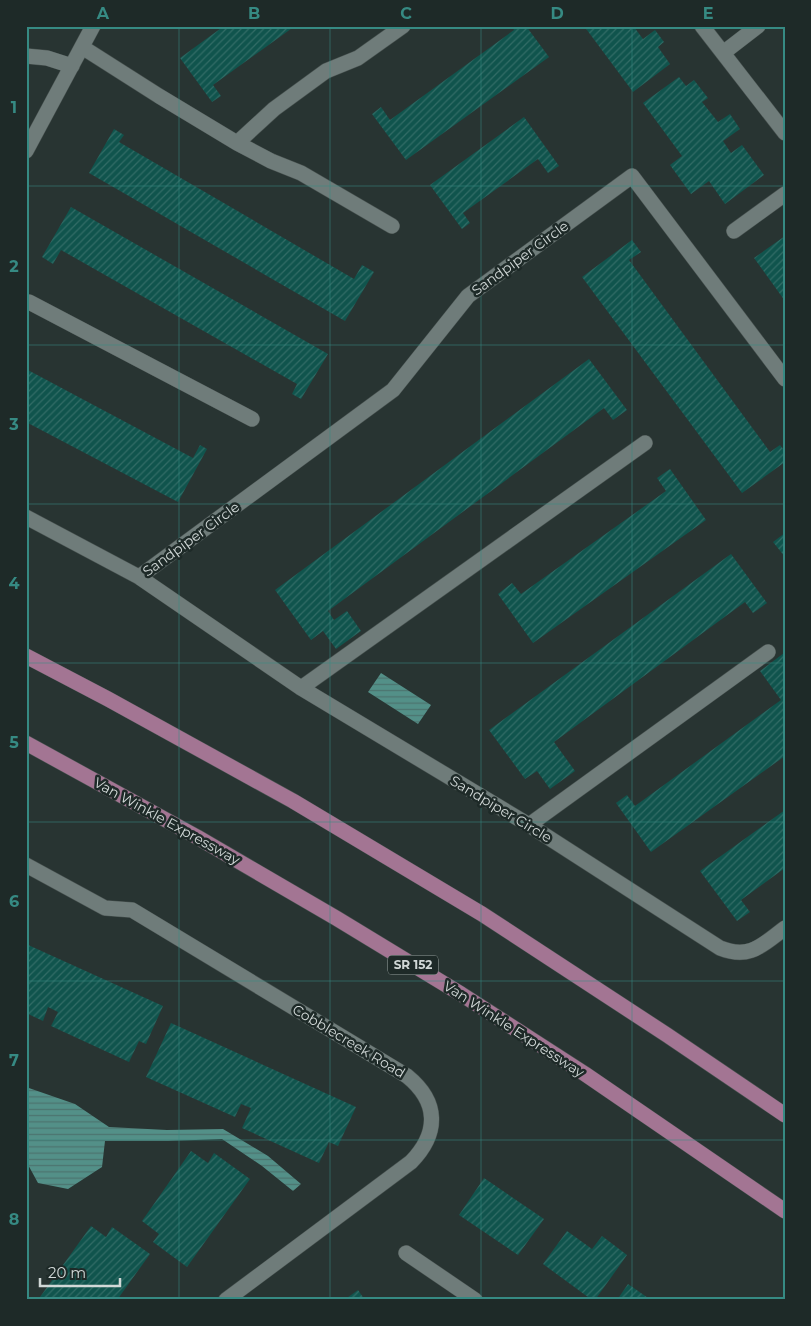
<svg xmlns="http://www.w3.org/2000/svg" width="811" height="1326" font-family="Montserrat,sans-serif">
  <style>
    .water { fill: url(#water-rules) }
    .building { fill: url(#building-hatch) }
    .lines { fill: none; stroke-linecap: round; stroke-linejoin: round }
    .minor-casing { stroke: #47514f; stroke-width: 16 }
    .major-casing { stroke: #47514f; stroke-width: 16 }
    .minor { stroke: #6f7c7a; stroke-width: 15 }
    .major { stroke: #a37593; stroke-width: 15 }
    .grid { fill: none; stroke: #368a83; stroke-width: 1; stroke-opacity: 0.55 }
    .labels { text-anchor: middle; stroke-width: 5; stroke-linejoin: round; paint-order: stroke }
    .shield { fill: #1e2a28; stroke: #9ba4a2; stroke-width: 1 }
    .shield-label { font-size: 12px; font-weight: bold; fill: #d1d8d7 }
    .street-label { font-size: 14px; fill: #d1d8d7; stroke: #1e2a28 }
    .neatline { fill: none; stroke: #368a83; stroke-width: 2 }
    .grid-label { font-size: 16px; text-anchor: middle; font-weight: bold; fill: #368a83 }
  </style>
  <defs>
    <pattern id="water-rules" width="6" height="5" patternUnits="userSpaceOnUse" patternTransform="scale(1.25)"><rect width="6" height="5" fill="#539088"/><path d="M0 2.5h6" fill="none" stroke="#4c746f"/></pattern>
    <pattern id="building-hatch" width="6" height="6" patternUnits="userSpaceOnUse" patternTransform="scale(1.25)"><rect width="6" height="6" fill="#10544d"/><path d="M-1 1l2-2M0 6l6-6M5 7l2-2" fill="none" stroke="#326c66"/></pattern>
  </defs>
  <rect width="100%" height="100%" fill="#283432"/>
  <!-- water -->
  <path class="water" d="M381,673L431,705L418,724L368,692Z
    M26,1087L75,1104L109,1127L167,1130L223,1129L268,1156L301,1184L293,1191L262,1166L222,1139L168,1141H105L102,1167L68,1189L38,1183L26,1161Z"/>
  <!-- building -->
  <path class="building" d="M224,26H295L213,85L221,96L212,102L180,58Z
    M512,26H526L549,57L406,160L372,114L381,107L390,120L514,30Z
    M584,26H636L634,27L643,39L655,30L664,42L658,47L670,64L633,92Z
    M679,77L686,86L694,80L708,98L702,102L718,122L730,114L740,129L723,141L731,153L742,145L764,175L725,204L709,181L691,194L670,165L682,156L643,103Z
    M524,117L559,166L548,173L538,159L463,213L470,223L462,229L430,185Z
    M114,129L124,135L119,142L354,279L362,265L374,272L345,321L89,173Z
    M71,207L328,354L301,399L292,394L297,384L61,250L53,264L42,257Z
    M785,236V301L754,258Z
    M632,240L641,252L629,260L770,452L780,445L785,451V462L742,493L582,277Z
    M589,359L627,410L613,420L604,408L328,611L334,620L347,611L361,631L336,649L323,631L311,640L275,590Z
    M26,369L193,458L200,445L207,449L178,502L26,422Z
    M670,469L706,520L533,643L498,594L512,583L521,594L666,491L657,478Z
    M785,533V557L773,542Z
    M731,554L767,603L753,613L745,602L554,742L575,771L550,789L537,771L525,779L489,730Z
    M784,653L785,756L651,852L616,803L627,795L635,806L781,700L760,671Z
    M785,810V868L741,900L750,912L737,921L700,871Z
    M26,944L163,1006L146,1044L139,1041L129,1062L51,1026L58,1012L48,1007L43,1021L26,1013Z
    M171,1023L356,1107L338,1146L329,1142L319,1163L242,1128L251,1108L241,1104L235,1117L146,1077Z
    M191,1151L208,1163L214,1153L250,1179L187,1267L153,1242L159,1234L142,1221Z
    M484,1178L544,1219L518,1255L459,1215Z
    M91,1226L106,1237L112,1227L150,1254L117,1300H44L40,1297Z
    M567,1231L592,1249L602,1236L627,1255L595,1300H592L543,1264Z
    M628,1284L651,1300H617Z
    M358,1290L365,1300H344Z"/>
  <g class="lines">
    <defs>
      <path id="minor" d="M702,26L785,133
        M82,47L159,96L237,143L271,161L301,173L392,226
        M723,53L758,26
        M26,56L47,58L72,66
        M237,143L274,109L326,71L358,58L403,26
        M26,151L93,26
        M734,231L785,194
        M26,302H29L252,419
        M26,517L139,577L301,688L529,825L720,948C750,960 762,945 785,928
        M139,577L393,390L468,296L632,176L785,379
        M301,688L645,443
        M529,825L768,652
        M26,865L105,908L132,910L407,1076C439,1102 439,1133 411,1162L226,1300
        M406,1253L475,1300"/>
      <path id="major" d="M26,656L108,699L293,801L482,914L667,1035L785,1115
        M26,743L197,837L336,918L461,994L585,1074L785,1211"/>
    </defs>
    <!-- minor casing -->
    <use href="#minor" class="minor-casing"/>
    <!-- major casing -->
    <use href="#major" class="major-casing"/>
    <!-- minor -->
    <use href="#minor" class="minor"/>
    <!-- major -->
    <use href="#major" class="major"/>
  </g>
  <!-- grid -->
  <path class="grid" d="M179,26V1300M330,26V1300M481,26V1300M632,26V1300M26,186H785M26,345H785M26,504H785M26,663H785M26,822H785M26,981H785M26,1140H785"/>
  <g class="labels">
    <!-- shield labels -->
    <rect class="shield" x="388" y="955.5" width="50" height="19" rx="4"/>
    <g class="shield-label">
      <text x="413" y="969">SR 152</text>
    </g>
    <!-- street labels -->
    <g class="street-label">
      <text transform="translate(520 258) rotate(-36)" y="5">Sandpiper Circle</text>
      <text transform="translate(191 539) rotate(-36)" y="5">Sandpiper Circle</text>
      <text transform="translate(501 809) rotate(31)" y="5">Sandpiper Circle</text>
      <text transform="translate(167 821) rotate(29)" y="5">Van Winkle Expressway</text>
      <text transform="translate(514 1029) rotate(33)" y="5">Van Winkle Expressway</text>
      <text transform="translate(349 1041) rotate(31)" y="5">Cobblecreek Road</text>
    </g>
  </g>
  <!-- border -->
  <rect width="811" height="1326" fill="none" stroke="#1e2a28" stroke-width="55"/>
  <!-- scale -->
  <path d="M40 1278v8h80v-8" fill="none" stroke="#d1d8d7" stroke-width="2.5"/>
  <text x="48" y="1278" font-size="15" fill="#d1d8d7" stroke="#1e2a28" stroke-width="4" paint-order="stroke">20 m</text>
  <rect x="28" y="28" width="756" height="1270" class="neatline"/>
  <g class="grid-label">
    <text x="103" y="19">A</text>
    <text x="254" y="19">B</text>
    <text x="406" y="19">C</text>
    <text x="557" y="19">D</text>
    <text x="708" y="19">E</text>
    <text x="14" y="113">1</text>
    <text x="14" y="272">2</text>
    <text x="14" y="430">3</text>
    <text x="14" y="589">4</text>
    <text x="14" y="748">5</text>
    <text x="14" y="907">6</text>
    <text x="14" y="1066">7</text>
    <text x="14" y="1225">8</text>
  </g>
</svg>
